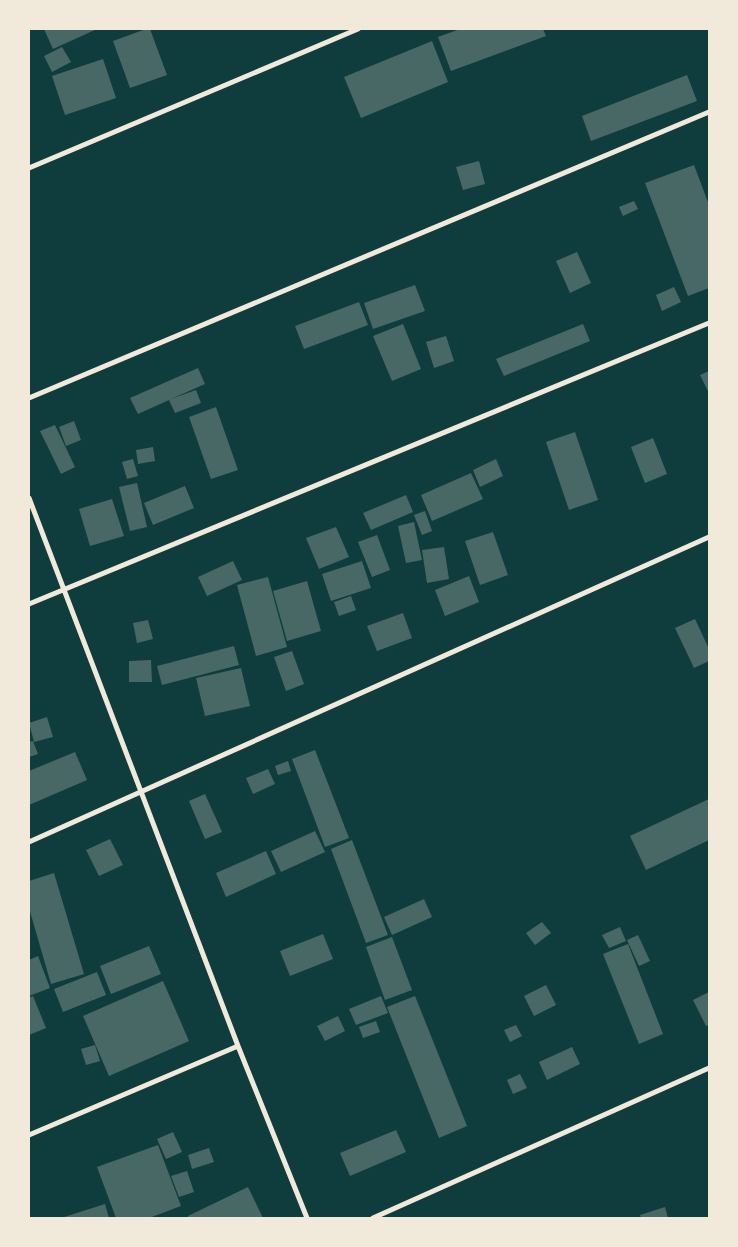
<svg xmlns="http://www.w3.org/2000/svg" width="738" height="1247" font-family="Georgia,serif">
  <style>
    .building { fill: #486865 }
    .lines { fill: none; stroke-linecap: round; stroke-linejoin: round }
    .minor { stroke: #f1e9da; stroke-width: 5 }
  </style>
  <rect width="100%" height="100%" fill="#0f3d3e"/>
  <!-- building -->
  <path class="building" d="M44,29H97L53,49Z
    M146,29H150L167,75L130,88L113,41Z
    M460,29H543L546,36L451,71L438,37Z
    M432,41L448,82L361,118L344,77Z
    M62,47L71,62L52,72L44,56Z
    M103,59L116,98L65,115L52,76Z
    M687,75L697,101L591,141L582,116Z
    M479,161L485,184L463,190L456,167Z
    M694,165L709,205V288L688,296L645,183Z
    M634,201L638,209L623,216L619,207Z
    M577,252L591,283L570,293L556,261Z
    M415,285L425,311L373,329L364,303Z
    M674,287L681,302L662,311L656,295Z
    M359,302L368,325L304,349L295,326Z
    M403,324L421,369L392,381L373,336Z
    M583,324L590,341L504,376L496,359Z
    M446,336L454,361L434,368L426,342Z
    M198,368L205,384L171,399L196,390L201,403L175,413L169,400L138,414L130,398Z
    M709,371V393L700,375Z
    M216,407L238,470L211,479L189,417Z
    M74,421L81,440L66,446L59,427Z
    M55,425L75,467L61,474L40,431Z
    M575,432L598,500L569,510L546,442Z
    M653,438L667,474L645,483L631,447Z
    M153,447L155,461L138,464L136,450Z
    M133,459L138,476L127,479L122,462Z
    M496,459L503,476L480,487L473,470Z
    M471,473L483,499L432,521L421,495Z
    M137,483L147,527L130,531L119,487Z
    M185,486L194,508L153,525L144,503Z
    M406,495L413,512L371,530L363,513Z
    M112,499L124,536L90,546L79,509Z
    M425,511L432,531L422,535L414,515Z
    M414,522L422,560L406,563L398,526Z
    M336,527L349,557L319,569L306,538Z
    M493,532L508,575L480,585L465,541Z
    M377,535L390,570L372,577L358,542Z
    M444,547L449,579L427,583L422,550Z
    M233,561L242,580L207,596L198,577Z
    M362,561L371,588L331,601L322,574Z
    M469,576L479,602L445,616L435,590Z
    M268,577L287,647L256,656L237,585Z
    M307,581L321,631L287,641L273,591Z
    M351,596L356,610L339,616L334,602Z
    M403,613L412,638L377,651L367,626Z
    M695,619L709,649V661L694,668L675,628Z
    M148,620L153,639L137,643L133,623Z
    M234,646L239,665L162,685L157,666Z
    M292,651L304,684L286,691L274,657Z
    M151,660L152,682H129V661Z
    M241,668L250,706L205,716L196,678Z
    M47,717L53,737L34,742L29,723Z
    M33,741L38,754L29,757V742Z
    M315,750L349,838L325,847L292,759Z
    M75,752L87,780L29,805V771Z
    M288,761L291,771L278,775L275,766Z
    M268,769L275,784L253,794L246,778Z
    M205,794L222,832L205,839L189,801Z
    M709,799V840L646,870L630,836Z
    M315,831L325,852L281,872L271,851Z
    M110,839L123,865L99,876L86,850Z
    M352,840L388,935L366,943L331,849Z
    M266,851L276,874L226,897L216,873Z
    M54,873L84,974L51,984L29,908V881Z
    M424,899L432,917L392,935L384,917Z
    M542,922L551,933L535,945L526,933Z
    M620,927L626,941L609,948L602,935Z
    M323,934L333,959L290,976L280,951Z
    M638,935L650,961L639,966L627,940Z
    M392,937L412,990L385,1000L366,947Z
    M628,944L663,1034L639,1044L603,954Z
    M149,946L161,974L111,994L100,966Z
    M38,956L50,988L29,996V960Z
    M97,972L106,995L63,1012L54,989Z
    M163,981L189,1041L109,1076L83,1016Z
    M546,985L556,1005L534,1016L524,996Z
    M709,992V1025L706,1026L693,1000Z
    M33,996L46,1028L29,1035V998Z
    M381,996L388,1013L356,1025L349,1009Z
    M415,996L467,1126L439,1138L387,1007Z
    M338,1016L345,1031L325,1041L317,1026Z
    M376,1021L380,1032L363,1038L359,1027Z
    M516,1025L522,1036L510,1042L504,1030Z
    M95,1045L100,1061L86,1065L81,1049Z
    M572,1047L580,1064L547,1080L539,1062Z
    M520,1074L527,1088L513,1094L507,1080Z
    M396,1130L406,1152L350,1176L340,1153Z
    M173,1132L182,1152L166,1159L157,1139Z
    M158,1145L181,1206L149,1218H116L97,1167Z
    M209,1148L214,1162L192,1169L188,1155Z
    M187,1171L194,1192L179,1197L171,1176Z
    M248,1187L263,1218H189L188,1216Z
    M105,1204L109,1218H61Z
    M665,1207L668,1218H641L640,1215Z"/>
  <g class="lines">
    <!-- minor -->
    <path class="minor" d="M29,168L358,29
      M29,398L709,112
      M29,498L238,1046L307,1218
      M29,604L709,323
      M29,842L709,537
      M29,1135L238,1046
      M373,1218L709,1068"/>
  </g>
  <!-- border -->
  <rect width="738" height="1247" fill="none" stroke="#f1e9da" stroke-width="60"/>
</svg>
